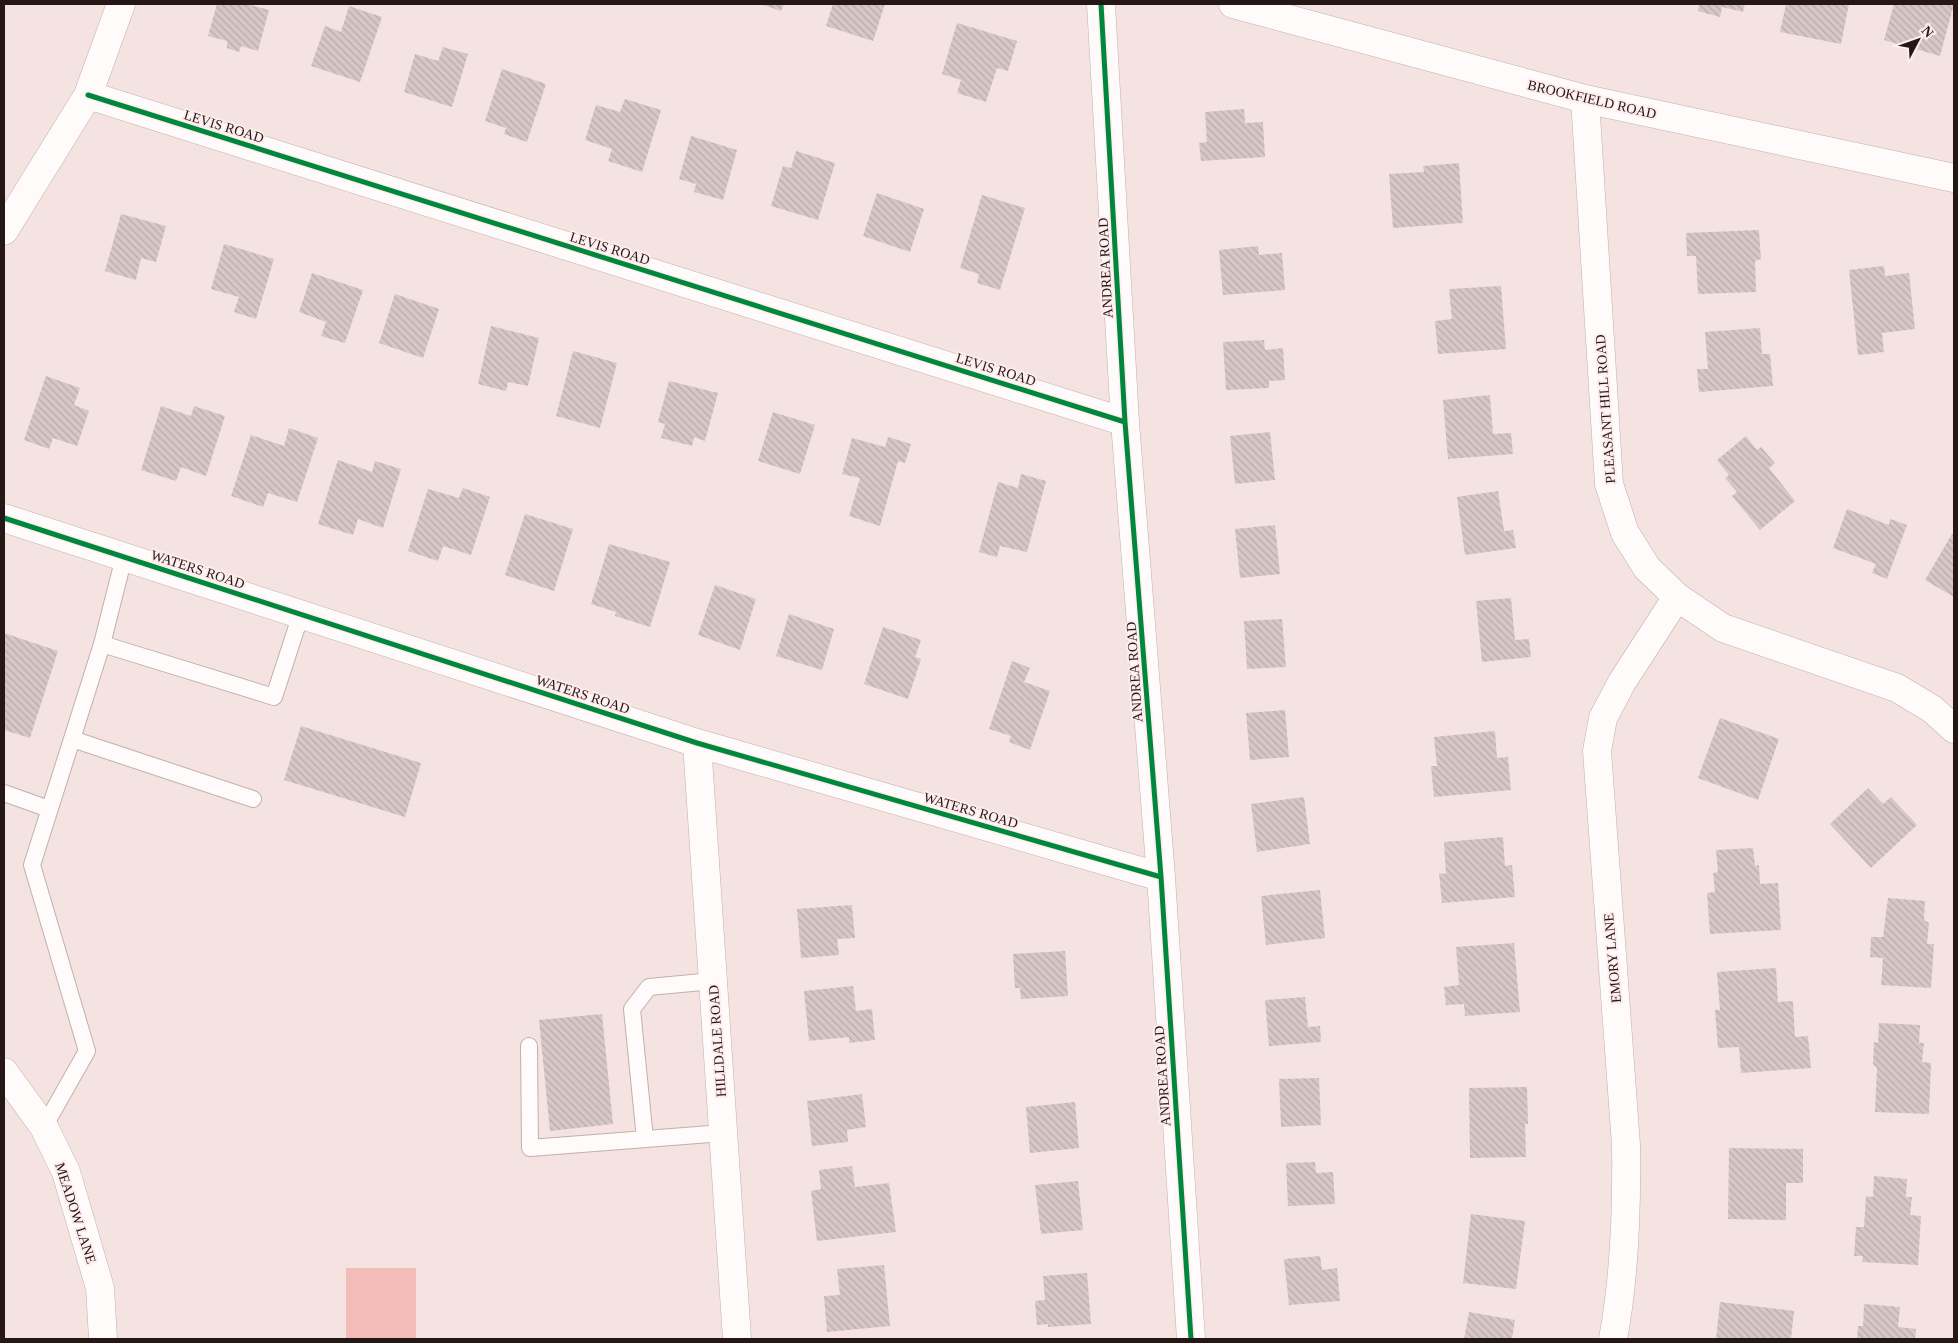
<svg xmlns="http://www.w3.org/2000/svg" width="1958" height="1343" font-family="Georgia,serif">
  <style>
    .park { fill: #f2bcb9 }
    .building { fill: url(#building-back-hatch) }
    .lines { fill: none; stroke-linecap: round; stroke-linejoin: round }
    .service-casing { stroke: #c0b0af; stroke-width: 18 }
    .minor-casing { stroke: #c0b0af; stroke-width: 29 }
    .service { stroke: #fefbfa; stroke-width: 16 }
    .minor { stroke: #fefbfa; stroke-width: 28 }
    .cycleway-casing { stroke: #feedec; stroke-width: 8 }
    .cycleway { stroke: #00873e; stroke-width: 5 }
    .labels { text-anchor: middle; stroke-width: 4; stroke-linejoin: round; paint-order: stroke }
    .street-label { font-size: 14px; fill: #251716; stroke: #feedec }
  </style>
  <defs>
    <pattern id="building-back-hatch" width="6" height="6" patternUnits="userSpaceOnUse" patternTransform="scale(1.25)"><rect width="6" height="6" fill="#d7c8c7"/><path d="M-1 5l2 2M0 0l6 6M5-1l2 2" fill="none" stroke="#b8abaa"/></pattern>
  </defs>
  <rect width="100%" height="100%" fill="#f5e3e1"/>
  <!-- park -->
  <path class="park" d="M346,1268H416V1339H346Z"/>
  <!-- building -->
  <path class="building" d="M217,4H247L269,10L258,51L241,46L239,52L227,48V41L208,36Z
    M760,4H784L781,11Z
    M833,4H885L873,41L826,26Z
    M1699,4H1745L1743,12L1722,7L1720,17L1698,11Z
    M1786,4H1849L1841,44L1780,32Z
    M1894,4H1954L1940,56L1884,40Z
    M349,6L382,17L360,82L311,66L325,26L341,32Z
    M957,23L1017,41L1008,71L997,68L986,102L957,93L961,80L942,74Z
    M443,47L468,54L452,107L404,92L415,54L438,61Z
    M502,69L546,84L527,142L504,134L506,128L485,121Z
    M625,99L661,110L642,172L608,161L612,149L585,140L596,105L620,112Z
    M1244,109L1245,123L1263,122L1265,157L1201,161L1199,143L1207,142L1205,112Z
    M691,136L737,150L723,200L694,192L696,184L679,179Z
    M796,151L835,163L818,220L771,206L783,166L791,168Z
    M1459,163L1463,223L1393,228L1389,174L1424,172L1423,166Z
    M877,193L924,209L910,252L863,236Z
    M982,195L1025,208L1000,290L977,283L979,274L960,268Z
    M121,214L166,226L156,262L141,258L136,280L105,271Z
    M1759,230L1761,259L1755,261L1756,292L1698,294L1696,256H1687L1686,233Z
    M224,244L274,259L256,319L234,312L239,297L211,289Z
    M1258,246L1259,255L1282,253L1285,290L1223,295L1219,250Z
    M1884,266L1885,276L1909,273L1915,329L1882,333L1884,352L1858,355L1849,270Z
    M312,273L363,290L345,343L321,336L326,322L299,312Z
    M1501,286L1506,349L1438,354L1435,321L1452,319L1449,289Z
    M395,294L439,309L423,358L379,343Z
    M491,326L539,338L528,386L508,382L506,391L478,384Z
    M1760,328L1762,354H1770L1773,386L1699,392L1697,369H1708L1705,332Z
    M1264,340L1265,350L1283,348L1285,380L1269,381V388L1226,390L1223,342Z
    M573,351L617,363L600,428L556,416Z
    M46,376L80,388L74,405L89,411L77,446L53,438L49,449L24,440Z
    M669,381L718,393L705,441L694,437L692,446L661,438L665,424L658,422Z
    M1490,395L1493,434L1511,433L1513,454L1448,459L1443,400Z
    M161,406L191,416L194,406L225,416L206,476L181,467L176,481L141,470Z
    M773,412L815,425L800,474L758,461Z
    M289,428L318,438L297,502L268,493L263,507L231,496L251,435L284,446Z
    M1270,432L1275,480L1235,484L1230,436Z
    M1746,436L1757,450L1761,447L1775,463L1769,468L1795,501L1760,530L1732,496L1737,492L1725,478L1729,475L1717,460Z
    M888,437L911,444L905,463L898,461L880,526L849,516L860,478L842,474L852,438L885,447Z
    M338,460L372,472L375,461L401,469L383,528L358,519L353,535L318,524Z
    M1021,474L1046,481L1027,552L1000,546L997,557L979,552L998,482L1018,488Z
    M463,488L490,497L471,555L443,546L438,561L408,551L428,489L459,498Z
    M1498,491L1504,531L1513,530L1516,548L1465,555L1457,497Z
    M1847,509L1889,525L1890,519L1907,525L1887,579L1872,573L1876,564L1833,548Z
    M525,514L573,529L554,591L505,575Z
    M1275,525L1280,574L1240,578L1235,529Z
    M1952,534L1954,535V597L1925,580Z
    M609,544L670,562L650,627L615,616L616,612L591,604Z
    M715,585L756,599L740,650L698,635Z
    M1511,598L1515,640L1529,639L1531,657L1482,662L1476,601Z
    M789,614L834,629L822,670L776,656Z
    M1282,619L1286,667L1247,669L1244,621Z
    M883,627L921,640L915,657L921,659L908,699L864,684Z
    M4,633L58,651L30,738L4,730Z
    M1012,661L1030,668L1024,682L1050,691L1030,750L1009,742L1011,736L989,729Z
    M1285,710L1289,757L1250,760L1246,713Z
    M1720,718L1779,739L1758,800L1698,778Z
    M301,726L421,763L405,817L284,780Z
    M1495,731L1497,758L1508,757L1511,790L1434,797L1431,766H1437L1434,737Z
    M1868,788L1883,804L1891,797L1917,825L1871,868L1830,824Z
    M1304,797L1310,844L1257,852L1251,804Z
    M1503,837L1505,866L1512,865L1515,897L1442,903L1439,873L1446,874L1444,842Z
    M1753,848L1755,866L1759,865L1760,884L1778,883L1781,930L1710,934L1707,893L1715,892L1713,873L1718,872L1716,850Z
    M1320,890L1325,938L1266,945L1261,896Z
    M1888,898L1925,901L1924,920L1929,923L1927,944H1934L1931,988L1881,985L1883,958L1870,957L1871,937H1883Z
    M852,905L855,938L837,939L839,955L801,958L797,909Z
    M1514,943L1520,1012L1465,1016L1464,1004L1446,1005L1444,987L1459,985L1456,947Z
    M1065,951L1068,996L1021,999L1020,988H1015L1013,954Z
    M1776,968L1778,1002L1793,1001L1795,1037L1808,1036L1811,1068L1741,1073L1739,1047L1718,1048L1715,1010H1720L1717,972Z
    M853,986L856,1011L872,1009L875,1040L849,1043V1037L809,1041L804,991Z
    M1305,997L1308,1027L1320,1026L1321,1042L1269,1046L1265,1000Z
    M602,1014L613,1124L550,1131L539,1020Z
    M1879,1023L1920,1025L1919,1043H1924L1922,1062L1931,1063L1929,1114L1875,1112L1877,1068L1873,1064L1874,1042L1878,1043Z
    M1319,1078L1321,1125L1281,1127L1279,1079Z
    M1527,1087L1528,1124H1525L1526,1157L1470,1158L1469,1088Z
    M862,1094L866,1127L847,1130L848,1142L812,1146L807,1101Z
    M1075,1102L1079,1148L1030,1153L1026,1107Z
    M1729,1148L1803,1149V1183H1786V1220L1728,1219Z
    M1315,1162L1316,1173L1333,1172L1335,1204L1288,1206L1286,1163Z
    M852,1166L855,1187L889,1183L896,1232L817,1241L811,1191L821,1189L819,1170Z
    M1874,1176L1907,1179L1906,1197H1912L1910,1215L1921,1216L1918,1265L1862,1262L1863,1256H1854L1856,1227H1864L1866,1196L1873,1197Z
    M1078,1181L1083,1230L1041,1234L1035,1185Z
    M1471,1214L1525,1221L1516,1289L1463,1283Z
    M1320,1256L1322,1270L1337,1268L1340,1301L1289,1305L1284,1259Z
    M884,1265L890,1326L827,1332L824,1296L840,1295L837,1269Z
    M1087,1273L1091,1324L1048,1327V1324L1037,1325L1035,1301L1045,1300L1043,1276Z
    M1720,1302L1794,1311L1791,1339H1716Z
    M1864,1304L1900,1307L1898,1327L1916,1329L1915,1339H1857L1858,1326H1863Z
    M1469,1312L1515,1320L1512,1339H1464Z"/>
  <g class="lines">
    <defs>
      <path id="service" d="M124,557L102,644L274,697L301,614
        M102,644L72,739L253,799
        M4,793L49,809
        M529,1046L530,1148L723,1133
        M44,1127L87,1051L32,865L72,739
        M645,1139L632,1009L649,987L713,981"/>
      <path id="minor" d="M1101,4L1125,422L1161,877L1191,1339
        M1233,4L1585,99L1954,178
        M88,95L1125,422
        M1585,99L1609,484L1625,533L1647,568L1677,597L1723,628L1897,688L1932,709L1954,729
        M4,231L88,95L121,4
        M4,518L697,743L1161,877
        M697,743L737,1339
        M4,1072L44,1127L66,1172L100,1288L103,1339
        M1613,1339C1625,1275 1627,1210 1626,1145L1597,751L1603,718L1622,682L1677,597"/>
    </defs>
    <!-- service casing -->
    <use href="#service" class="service-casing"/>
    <!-- minor casing -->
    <use href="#minor" class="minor-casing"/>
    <!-- service -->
    <use href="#service" class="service"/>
    <!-- minor -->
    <use href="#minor" class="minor"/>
    <defs>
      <path id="cycleway" d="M1101,4L1125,422L1161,877L1191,1339
        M88,95L1125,422
        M4,518L697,743L1161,877"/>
    </defs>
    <!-- cycleway casing -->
    <use href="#cycleway" class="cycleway-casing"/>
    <!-- cycleway -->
    <use href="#cycleway" class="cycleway"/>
  </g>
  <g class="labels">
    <!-- street labels -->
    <g class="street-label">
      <text transform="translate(1592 99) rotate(13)" y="5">BROOKFIELD ROAD</text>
      <text transform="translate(224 126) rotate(17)" y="5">LEVIS ROAD</text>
      <text transform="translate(610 248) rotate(17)" y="5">LEVIS ROAD</text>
      <text transform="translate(1105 268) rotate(-93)" y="5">ANDREA ROAD</text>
      <text transform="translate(996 369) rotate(17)" y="5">LEVIS ROAD</text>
      <text transform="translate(1605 409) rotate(-94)" y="5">PLEASANT HILL ROAD</text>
      <text transform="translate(198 569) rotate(18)" y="5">WATERS ROAD</text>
      <text transform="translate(1134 672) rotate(-94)" y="5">ANDREA ROAD</text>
      <text transform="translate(583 694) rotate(18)" y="5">WATERS ROAD</text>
      <text transform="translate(971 810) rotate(16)" y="5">WATERS ROAD</text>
      <text transform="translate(1612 958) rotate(-95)" y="5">EMORY LANE</text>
      <text transform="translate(717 1041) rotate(-94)" y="5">HILLDALE ROAD</text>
      <text transform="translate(1162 1076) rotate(-94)" y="5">ANDREA ROAD</text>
      <text transform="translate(76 1213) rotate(72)" y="5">MEADOW LANE</text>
    </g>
  </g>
  <!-- border -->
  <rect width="1958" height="1343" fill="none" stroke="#251716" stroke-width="10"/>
  <!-- north arrow -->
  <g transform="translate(1918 40) rotate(49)" stroke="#feedec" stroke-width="4" paint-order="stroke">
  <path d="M0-4L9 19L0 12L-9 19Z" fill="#251716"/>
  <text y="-8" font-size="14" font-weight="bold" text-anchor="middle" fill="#251716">N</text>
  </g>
</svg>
